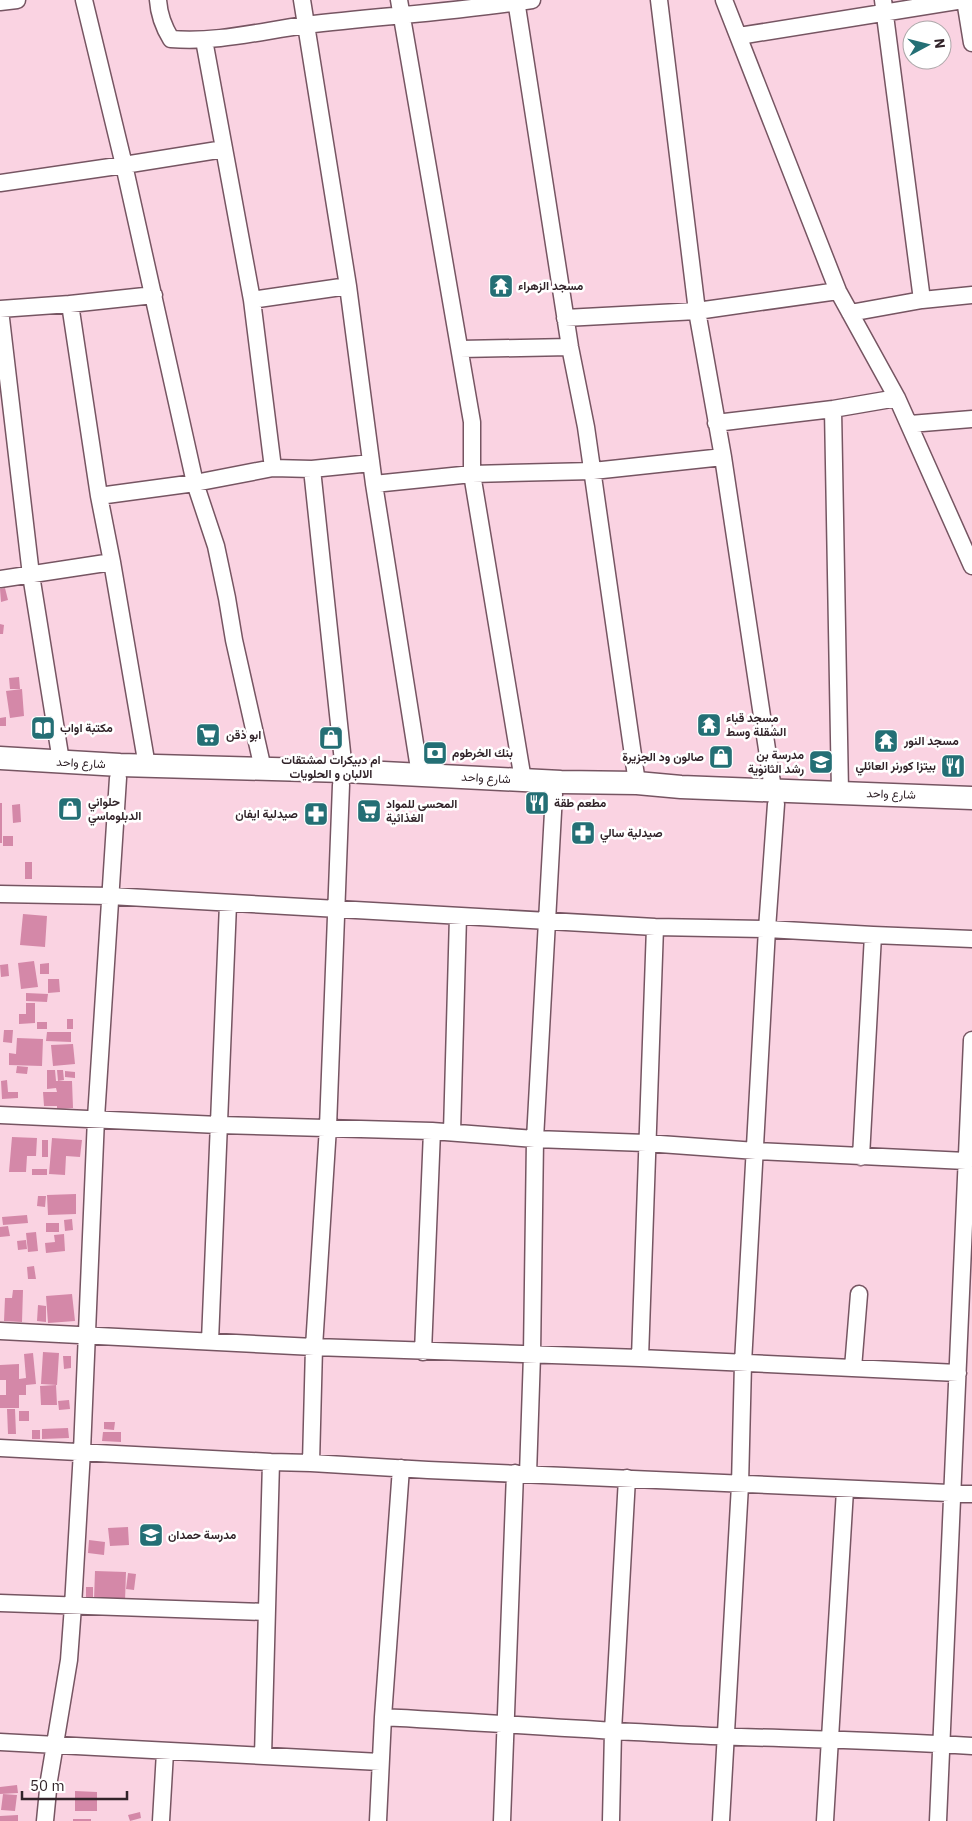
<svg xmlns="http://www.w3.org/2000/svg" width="972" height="1821" font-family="'IBM Plex Sans',Vazirmatn,sans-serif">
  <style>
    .building { fill: #d488a8 }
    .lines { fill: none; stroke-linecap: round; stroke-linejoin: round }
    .street-casing { stroke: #765562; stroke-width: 19 }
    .secondary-casing { stroke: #765562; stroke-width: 25 }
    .street { stroke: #fff; stroke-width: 16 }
    .secondary { stroke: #fff; stroke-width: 22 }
    .labels { text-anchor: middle; stroke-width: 5; stroke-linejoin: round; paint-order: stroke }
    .poi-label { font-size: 12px; font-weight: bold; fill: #312329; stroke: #fff; text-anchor: start }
    .street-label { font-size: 12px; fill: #312329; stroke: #fff }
  </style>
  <rect width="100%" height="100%" fill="#fad3e2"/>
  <!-- building -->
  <path class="building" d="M5,588L8,600L1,602L0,589Z
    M0,624L4,625L3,634H0Z
    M19,677L20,689H10L9,678Z
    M22,689L24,716L10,718L6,691Z
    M6,717V726H0V718Z
    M0,803H2V843H0Z
    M20,804L21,822L13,823L12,805Z
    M3,836H13V846H3Z
    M25,862H32V879H25Z
    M23,914L47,916L45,947L20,945Z
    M34,961L38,987L21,989L18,963Z
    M49,963V974H40V964Z
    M8,964L9,976L1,977L0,965Z
    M48,979H59L60,992L48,993Z
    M26,993L48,994L47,1002L26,1001Z
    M26,1003H35V1023L19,1024V1014H26Z
    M67,1019H73V1029H67Z
    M37,1022H47V1029H37Z
    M4,1030H13L12,1043L3,1042Z
    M47,1032H71V1042L46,1041Z
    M17,1038L43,1039L42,1066L9,1065V1053L16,1054Z
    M73,1044L75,1064L53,1066L51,1045Z
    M17,1066L28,1067L27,1074L16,1073Z
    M47,1070H55L56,1081H54H72L73,1108L57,1109V1106H44L43,1092H57L56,1088L47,1089Z
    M57,1070H63L64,1080L58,1081Z
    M65,1071L75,1072V1078L65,1077Z
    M7,1080L8,1092H18V1098L2,1099L1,1081Z
    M12,1137L37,1138L36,1156H27L26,1172H9Z
    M52,1138L82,1140L80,1157L66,1156L65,1175L49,1174Z
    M42,1140H48V1157H42Z
    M32,1169H47V1175H32Z
    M76,1194V1214L48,1215L47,1195Z
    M38,1196H46L45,1207L37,1206Z
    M27,1215L28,1223L3,1225L2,1217Z
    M72,1219L73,1230L65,1231L64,1220Z
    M46,1223H59V1232H46Z
    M8,1226L10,1236L0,1237V1227Z
    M36,1232L38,1251L28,1252L26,1233Z
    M64,1234L65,1251L46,1253L45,1243L55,1242L54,1235Z
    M26,1240L27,1249L18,1250L17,1241Z
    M34,1266L36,1279H28L27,1267Z
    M13,1290H23L22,1322L4,1321L5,1298H12Z
    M72,1294L75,1321L48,1323L46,1296Z
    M38,1305L46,1306V1322L37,1321Z
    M43,1352L59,1353L57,1385L41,1384Z
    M33,1353L36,1384L26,1385V1395H19V1408H0V1395H6V1380H0V1365L19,1364V1379L26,1378L24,1354Z
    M63,1356H71V1368L64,1369Z
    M56,1385L57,1405H41L40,1386Z
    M69,1400L70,1409L59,1410L58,1401Z
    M7,1409H15L16,1434H8Z
    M19,1411H29V1421H19Z
    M104,1422H115L114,1430L104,1429Z
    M68,1428L69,1438L42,1439V1429Z
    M32,1430H40V1439H32Z
    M103,1432H121V1442L102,1441Z
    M128,1527L129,1545L110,1546L108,1528Z
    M89,1540L105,1542L104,1555L88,1553Z
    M95,1571L126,1572L125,1601L94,1600Z
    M128,1573L136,1574L134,1590L126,1589Z
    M86,1587H93V1599H86Z
    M17,1785L18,1793L0,1794V1787Z
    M75,1791L97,1792V1811H75Z
    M3,1794L17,1795L15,1811L1,1810Z
    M140,1812L141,1818L130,1821L128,1815Z
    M18,1815V1821H0V1816Z
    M73,1819H91V1821H73Z"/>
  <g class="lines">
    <defs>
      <path id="street" d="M84,0L124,165L195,483L216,546L227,598L234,640L263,769
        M158,0C159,15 163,26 171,39C216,43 261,31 306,25C381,16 457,12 532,0
        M302,0L348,286L374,484L420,775
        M399,0L472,422V474L523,780
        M516,0L570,347L586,427L637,783
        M659,0L697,311L723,457L773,789
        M724,0L838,291L897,398L972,566
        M883,0L922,300
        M965,0L972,43
        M0,2L17,0
        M739,36L963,0
        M204,40L252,300L273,468
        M0,183L124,165L224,149
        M252,300L348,286
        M70,304L99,496L112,562L147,766
        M0,309L70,304L154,295
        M0,310L31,575L61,761
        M850,313L922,300L972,295
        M565,318L697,311L838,291
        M460,349L570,347
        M833,409L840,792
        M716,423L833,409L897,398
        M910,424L972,419
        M312,469L344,771
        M374,484L472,474L593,471L723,457
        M99,496L195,483L273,468L312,469L371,463
        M0,579L112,562
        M0,894L110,896L655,927L767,929L873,935L972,939
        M0,1115L219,1125L432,1131L535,1139L646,1143L756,1151L966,1161
        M452,1132L458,916
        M861,1157L873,935
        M0,1331L314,1347L640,1358L958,1373
        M210,1341L228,904
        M423,1352L432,1131
        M640,1358L655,927
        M853,1368L859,1294
        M0,1448L271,1462L311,1463L428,1470L972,1494
        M311,1463L314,1347L328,1127L341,785
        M528,1474L532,1355L535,1139L554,794
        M0,1603L266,1612
        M383,1717C492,1723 602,1731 711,1736C798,1739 885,1740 972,1746
        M0,1742L380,1762
        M263,1756L271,1462
        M45,1821L49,1780L69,1660L73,1606L82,1451L96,1118L118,778
        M161,1821L165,1752
        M378,1821L383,1717L401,1468
        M502,1821L515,1473
        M611,1821L613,1731L627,1478
        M721,1821L740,1485L743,1363L767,929L776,804
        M825,1821L845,1490
        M938,1821L972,1040"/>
      <path id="secondary" d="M0,758L120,765L344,771L561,782L637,783L681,787L972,798"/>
    </defs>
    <!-- street casing -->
    <use href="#street" class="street-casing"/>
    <!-- secondary casing -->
    <use href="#secondary" class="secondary-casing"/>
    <!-- street -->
    <use href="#street" class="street"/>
    <!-- secondary -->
    <use href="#secondary" class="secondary"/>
  </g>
  <!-- icons -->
  <defs>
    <symbol id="temple-square" viewBox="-11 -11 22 22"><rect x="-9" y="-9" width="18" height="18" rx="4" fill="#246f75" stroke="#fff"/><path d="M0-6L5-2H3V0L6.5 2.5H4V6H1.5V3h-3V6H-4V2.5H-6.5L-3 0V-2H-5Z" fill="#fff"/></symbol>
    <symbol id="library-square" viewBox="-11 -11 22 22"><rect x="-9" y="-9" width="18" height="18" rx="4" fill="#246f75" stroke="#fff"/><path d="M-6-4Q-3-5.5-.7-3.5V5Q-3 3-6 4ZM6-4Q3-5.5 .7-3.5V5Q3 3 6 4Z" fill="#fff"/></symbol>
    <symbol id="supermarket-square" viewBox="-11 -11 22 22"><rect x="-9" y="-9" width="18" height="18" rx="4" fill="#246f75" stroke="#fff"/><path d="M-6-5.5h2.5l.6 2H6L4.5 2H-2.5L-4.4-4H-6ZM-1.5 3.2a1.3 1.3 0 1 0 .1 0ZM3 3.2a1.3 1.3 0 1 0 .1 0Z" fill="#fff"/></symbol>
    <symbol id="shop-square" viewBox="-11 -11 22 22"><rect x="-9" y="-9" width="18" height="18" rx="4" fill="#246f75" stroke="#fff"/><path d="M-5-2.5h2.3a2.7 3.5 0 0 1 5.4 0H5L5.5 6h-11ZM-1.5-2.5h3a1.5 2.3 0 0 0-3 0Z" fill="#fff"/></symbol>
    <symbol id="bank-square" viewBox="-11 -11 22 22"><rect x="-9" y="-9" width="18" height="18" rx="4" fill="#246f75" stroke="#fff"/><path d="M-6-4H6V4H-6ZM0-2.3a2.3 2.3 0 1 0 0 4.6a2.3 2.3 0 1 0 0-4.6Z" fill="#fff"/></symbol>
    <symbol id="school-square" viewBox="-11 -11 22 22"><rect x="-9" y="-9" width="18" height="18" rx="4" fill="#246f75" stroke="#fff"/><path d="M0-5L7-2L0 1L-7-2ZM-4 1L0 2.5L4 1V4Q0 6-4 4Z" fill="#fff"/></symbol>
    <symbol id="restaurant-square" viewBox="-11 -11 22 22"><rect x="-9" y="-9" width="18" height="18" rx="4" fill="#246f75" stroke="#fff"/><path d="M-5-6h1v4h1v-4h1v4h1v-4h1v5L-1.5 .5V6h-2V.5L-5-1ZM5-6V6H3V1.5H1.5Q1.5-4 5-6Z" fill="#fff"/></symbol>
    <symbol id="pharmacy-square" viewBox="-11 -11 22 22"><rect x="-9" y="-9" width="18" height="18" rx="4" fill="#246f75" stroke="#fff"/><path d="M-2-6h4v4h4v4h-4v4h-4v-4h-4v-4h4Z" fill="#fff"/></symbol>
  </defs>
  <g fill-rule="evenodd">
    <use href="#temple-square" x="487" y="272" width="28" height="28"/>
    <use href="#temple-square" x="695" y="711" width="28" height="28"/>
    <use href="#library-square" x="29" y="714" width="28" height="28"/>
    <use href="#supermarket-square" x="194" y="721" width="28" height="28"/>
    <use href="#shop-square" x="317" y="724" width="28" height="28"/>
    <use href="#temple-square" x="872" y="727" width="28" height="28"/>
    <use href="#bank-square" x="421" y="739" width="28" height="28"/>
    <use href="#shop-square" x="707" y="743" width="28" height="28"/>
    <use href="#school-square" x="807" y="748" width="28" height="28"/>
    <use href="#restaurant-square" x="939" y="752" width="28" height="28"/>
    <use href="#restaurant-square" x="523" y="789" width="28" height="28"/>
    <use href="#shop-square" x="56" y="795" width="28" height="28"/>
    <use href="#supermarket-square" x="355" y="797" width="28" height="28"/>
    <use href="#pharmacy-square" x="302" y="800" width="28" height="28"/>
    <use href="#pharmacy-square" x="569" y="819" width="28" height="28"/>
    <use href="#school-square" x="137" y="1521" width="28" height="28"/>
  </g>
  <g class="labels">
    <!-- poi labels -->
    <g class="poi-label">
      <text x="518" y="290">مسجد الزهراء</text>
      <text x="726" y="722">مسجد قباء<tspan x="726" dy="14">الشقلة وسط</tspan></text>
      <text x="60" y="732">مكتبة اواب</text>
      <text x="226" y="739">ابو ذقن</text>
      <text x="904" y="745">مسجد النور</text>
      <text x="452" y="757">بنك الخرطوم</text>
      <text x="804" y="759" text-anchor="end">مدرسة بن<tspan x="804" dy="14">رشد الثانوية</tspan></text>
      <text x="704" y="761" text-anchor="end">صالون ود الجزيرة</text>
      <text x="331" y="764" text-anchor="middle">ام دبيكرات لمشتقات<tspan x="331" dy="14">الالبان و الحلويات</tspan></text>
      <text x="936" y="770" text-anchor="end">بيتزا كورنر العائلي</text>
      <text x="88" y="806">حلواني<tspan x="88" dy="14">الدبلوماسي</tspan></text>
      <text x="554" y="807">مطعم طقة</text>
      <text x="386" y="808">المحسي للمواد<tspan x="386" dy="14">الغذائية</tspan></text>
      <text x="298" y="818" text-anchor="end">صيدلية ايفان</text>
      <text x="600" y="837">صيدلية سالي</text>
      <text x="168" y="1539">مدرسة حمدان</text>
    </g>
    <!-- street labels -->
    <g class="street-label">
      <text transform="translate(81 763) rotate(3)" y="4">شارع واحد</text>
      <text transform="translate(486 778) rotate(3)" y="4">شارع واحد</text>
      <text transform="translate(891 794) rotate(2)" y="4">شارع واحد</text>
    </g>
  </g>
  <!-- north arrow -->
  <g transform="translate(927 45) rotate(83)"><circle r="24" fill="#ffffff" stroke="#ada7a9"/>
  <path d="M0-4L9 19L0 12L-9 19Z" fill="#246f75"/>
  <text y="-8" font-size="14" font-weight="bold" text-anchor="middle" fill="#312329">N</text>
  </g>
  <!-- scale -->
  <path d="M22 1791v8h105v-8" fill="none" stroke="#312329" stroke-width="2.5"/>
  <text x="30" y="1791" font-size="15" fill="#312329" stroke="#ffffff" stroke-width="4" paint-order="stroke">50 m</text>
</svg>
